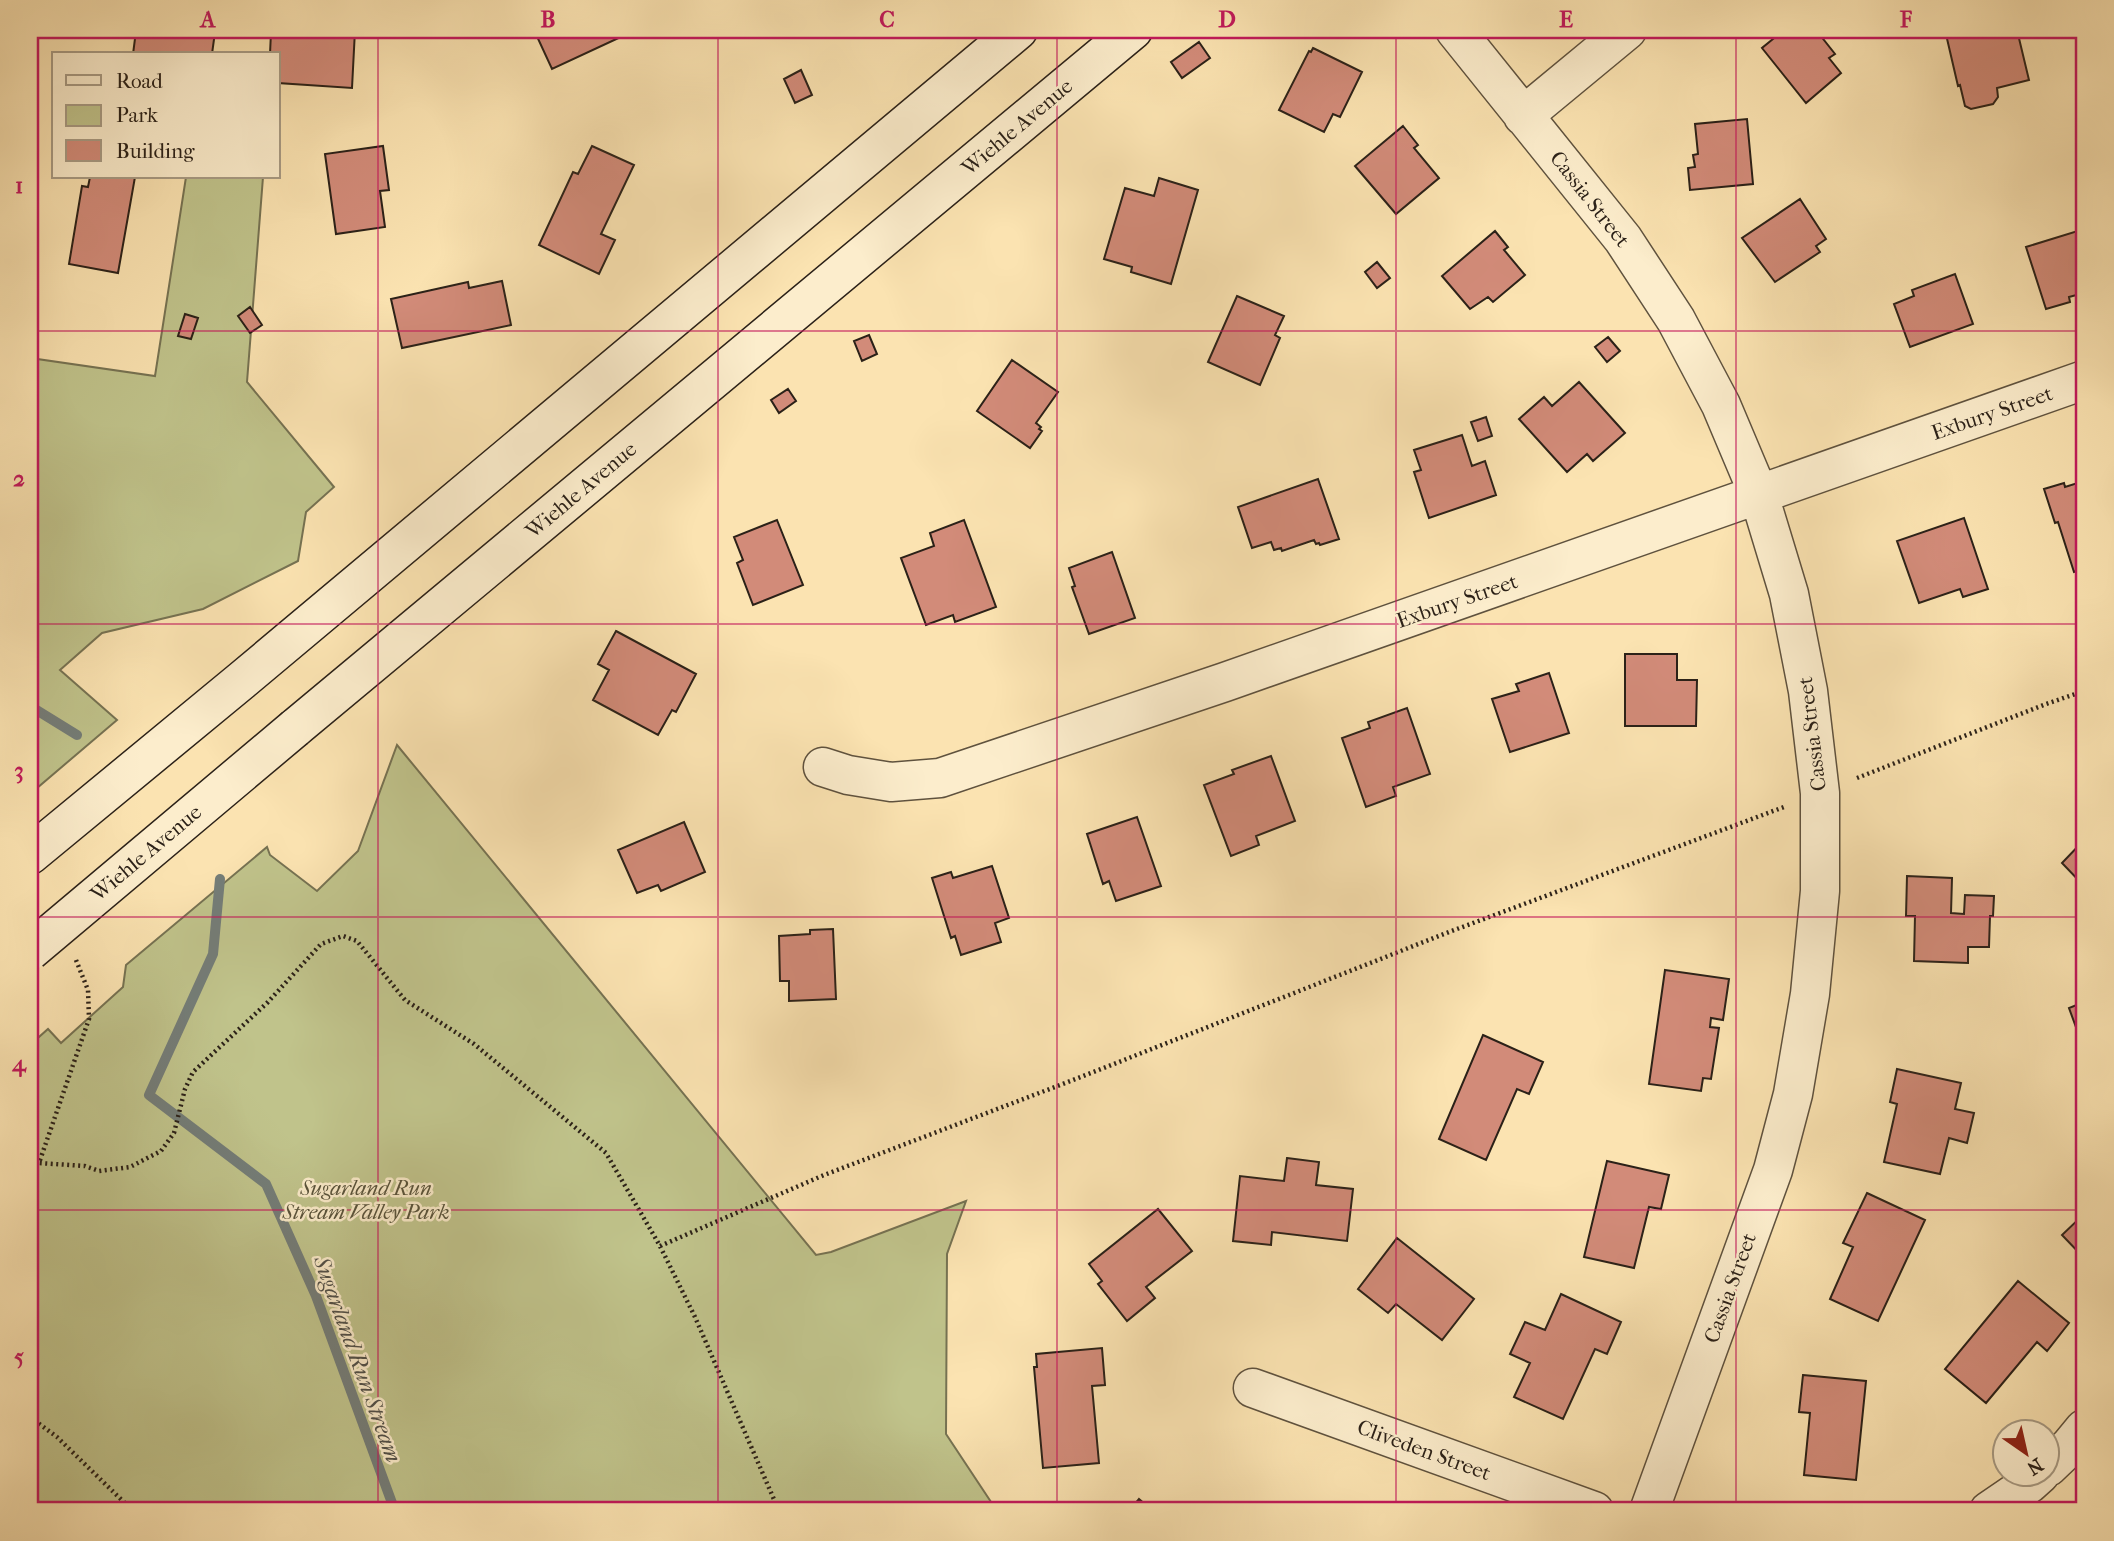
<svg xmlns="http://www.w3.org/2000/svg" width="2114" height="1541" font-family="'IM FELL French Canon',serif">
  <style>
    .green { fill: #c0c38b; stroke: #767252; stroke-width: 2 }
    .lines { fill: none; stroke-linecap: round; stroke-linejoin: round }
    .stream { stroke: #747d78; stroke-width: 10 }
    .building { fill: #d28b79; stroke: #2b2118; stroke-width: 2 }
    .minor-casing { stroke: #5f523e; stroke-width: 41 }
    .secondary-casing { stroke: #2b2118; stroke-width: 41 }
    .path { stroke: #2b2118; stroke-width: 4.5; stroke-dasharray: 2 3.5; stroke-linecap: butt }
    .minor { stroke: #fcedcc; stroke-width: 38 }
    .secondary { stroke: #fcedcc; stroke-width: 38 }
    .secondary-bridge-casing { stroke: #2b2118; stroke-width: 41; stroke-linecap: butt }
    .secondary-bridge { stroke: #fcedcc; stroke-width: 38 }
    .grid { fill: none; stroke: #c2185b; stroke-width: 2; stroke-opacity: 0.55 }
    .labels { text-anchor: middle; stroke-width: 5; stroke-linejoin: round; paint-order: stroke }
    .street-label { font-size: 21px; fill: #2b2118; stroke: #fcedcc }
    .park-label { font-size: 21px; font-style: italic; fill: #58523a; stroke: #fcedcc }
    .water-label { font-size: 23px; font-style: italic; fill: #504f48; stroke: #fcedcc }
    .neatline { fill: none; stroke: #c2185b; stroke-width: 2.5 }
    .grid-label { font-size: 23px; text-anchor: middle; font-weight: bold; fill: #c2185b }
  </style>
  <rect width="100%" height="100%" fill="#fbe3b1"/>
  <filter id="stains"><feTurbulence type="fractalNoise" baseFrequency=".00286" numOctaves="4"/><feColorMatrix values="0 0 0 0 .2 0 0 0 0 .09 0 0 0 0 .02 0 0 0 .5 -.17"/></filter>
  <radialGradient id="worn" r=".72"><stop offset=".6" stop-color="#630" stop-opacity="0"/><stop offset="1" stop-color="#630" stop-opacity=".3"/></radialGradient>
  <!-- green -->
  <path class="green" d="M186,177H263L247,382L334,487L306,512L298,561L203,609L102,633L60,670L117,720L30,794V358L155,376Z
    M397,745L816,1255L831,1252L966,1201L947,1254L946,1434L997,1511H30V1045L48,1029L61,1043L123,987L126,965L267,847L270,855L317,891L358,851Z"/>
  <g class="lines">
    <!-- stream -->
    <path class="stream" d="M30,706L77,735
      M220,879L213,954L149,1095L266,1184L316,1296L392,1503V1511"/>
  </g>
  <!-- building -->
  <path class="building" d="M160,30H201L215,32L212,54H133L136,31L159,35Z
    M304,30H355L352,88L278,83V54H270L271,32L304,34Z
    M534,30H622L625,35L552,69Z
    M1784,30H1816L1835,54L1829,58L1841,73L1806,103L1762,48Z
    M1945,30H2017L2029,80L1997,88L1998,97L1993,104L1971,109L1965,106L1960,85L1958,86Z
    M1199,42L1210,58L1182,78L1171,62Z
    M1313,48L1362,72L1340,117L1333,114L1324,132L1279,110L1309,51L1311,52Z
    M801,70L812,95L795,103L784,79Z
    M1747,119L1753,184L1690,190L1688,168L1695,167L1693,155L1698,154L1695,124Z
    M1403,126L1418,145L1414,148L1439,178L1396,214L1355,166Z
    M383,146L389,190L380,191L385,227L336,234L325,154Z
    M592,146L634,165L601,234L615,240L599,274L539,245L573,172L578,174Z
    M90,177H135L118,273L69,264L82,186L88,187Z
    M1159,178L1198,190L1171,284L1131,272L1132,267L1104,259L1125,188L1154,196Z
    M1800,199L1826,239L1816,246L1820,252L1775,282L1742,238Z
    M2084,229V293L2069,297L2070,302L2046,309L2026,247Z
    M1495,231L1508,247L1504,250L1525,275L1493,302L1488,297L1470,309L1442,276Z
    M1377,262L1390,278L1377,288L1365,272Z
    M1955,274L1973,324L1910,347L1894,304L1914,296L1912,290Z
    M502,281L511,325L402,348L391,299L468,282L469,288Z
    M1237,296L1284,316L1275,335L1280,338L1260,385L1208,362Z
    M250,307L262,325L250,333L238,316Z
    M185,314L198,318L191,339L178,336Z
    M869,335L877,354L862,361L854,341Z
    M1608,337L1620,351L1607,362L1595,347Z
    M1012,360L1058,392L1036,423L1041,427L1039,429L1042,431L1030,448L977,411Z
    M1579,382L1625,433L1593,461L1587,454L1567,472L1519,419L1544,397L1552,406Z
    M788,389L796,401L779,413L771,400Z
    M1486,417L1492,436L1478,441L1471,422Z
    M1462,435L1472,466L1485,461L1496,495L1429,518L1414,472L1421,470L1414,450Z
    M1318,479L1339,539L1320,545L1319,543L1316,544L1314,540L1282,551L1281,548L1274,550L1271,542L1252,548L1238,507Z
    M2084,481V569L2074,572L2058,522L2055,523L2044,489L2064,483L2065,487Z
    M1964,518L1988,589L1963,597L1960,589L1919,603L1897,541Z
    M777,520L803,585L753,605L737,563L743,560L734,537Z
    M964,520L996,607L955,622L953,615L926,625L901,558L934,546L930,533Z
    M1112,552L1135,618L1089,634L1072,587L1075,586L1069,568Z
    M616,631L696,674L676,712L672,710L658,735L593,700L609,670L598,664Z
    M1625,654H1677V680H1697L1696,726H1625Z
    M1549,673L1569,733L1510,752L1492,699L1519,691L1516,684Z
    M1407,708L1430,774L1393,787L1396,796L1366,807L1342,738L1370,728L1368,722Z
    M1271,756L1295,821L1256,836L1259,845L1231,856L1204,785L1234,774L1232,770Z
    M1137,817L1161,886L1116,901L1109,881L1103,884L1087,834Z
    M684,822L705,872L661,891L658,885L637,893L618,850Z
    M2084,840V886L2062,863Z
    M992,866L1009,918L995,923L1001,942L961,955L955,936L951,938L932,878L951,872L953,878Z
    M1907,876L1952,878L1951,913L1964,914L1965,895L1994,896L1993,916H1990L1989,947H1968V963L1914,961L1915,916H1906Z
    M833,929L836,999L789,1001V981H780L779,936L810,934V930Z
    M1665,970L1729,979L1723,1020L1711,1018L1710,1027L1719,1028L1711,1079L1703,1078L1701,1091L1649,1084Z
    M2084,1002V1040L2081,1041L2069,1008Z
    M1483,1035L1543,1062L1529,1094L1517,1089L1486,1160L1439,1139Z
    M1897,1069L1961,1083L1955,1109L1974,1113L1967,1143L1949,1138L1940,1174L1884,1162L1897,1104L1890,1102Z
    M1287,1158L1319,1162L1316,1185L1353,1189L1347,1241L1272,1232L1271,1245L1233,1241L1240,1176L1284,1181Z
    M1607,1161L1669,1175L1661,1209L1649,1207L1634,1268L1584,1257Z
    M1867,1193L1925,1220L1878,1321L1830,1299L1853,1247L1843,1243Z
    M1158,1209L1192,1251L1146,1287L1155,1298L1127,1321L1098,1284L1102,1281L1089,1264Z
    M2084,1214V1258L2062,1235Z
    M1397,1238L1474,1299L1442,1340L1396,1304L1388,1313L1358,1289Z
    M2018,1281L2069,1323L2047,1351L2037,1342L1986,1403L1945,1369Z
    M1561,1294L1621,1322L1607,1354L1595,1349L1563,1419L1514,1397L1530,1363L1510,1354L1525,1322L1545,1330Z
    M1102,1348L1105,1385L1092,1386L1099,1463L1043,1468L1034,1367H1037L1036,1354Z
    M1803,1375L1866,1381L1856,1480L1804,1475L1810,1413L1799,1412Z
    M1139,1499L1153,1511H1129Z"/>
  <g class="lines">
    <defs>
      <path id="minor" d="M1455,30L1623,239L1676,320L1721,405L1759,495L1789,594L1808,691L1820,793V891L1810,994L1793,1094L1773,1170L1649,1511
        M1523,116L1627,30
        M823,767L848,775L891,782L940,778L1225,682L2084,380
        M1253,1388L1594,1511
        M2048,1467L2070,1446L2084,1429
        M1989,1511L2030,1483L2040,1474"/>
      <path id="secondary" d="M295,728L1133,30
        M30,855L241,681L1018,30"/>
    </defs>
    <!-- minor casing -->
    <use href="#minor" class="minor-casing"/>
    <!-- secondary casing -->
    <use href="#secondary" class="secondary-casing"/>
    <!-- path -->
    <path class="path" d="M1857,778L2046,704L2084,691
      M76,960L88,990L89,1019L39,1163L85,1166L99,1171L130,1167L161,1151L174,1133L185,1089L193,1072L268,1002L321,944L343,936L357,941L405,1000L474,1044L606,1153L660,1246L695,1317L779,1511
      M30,1163H39
      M660,1246L824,1175L1068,1082L1449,932L1784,807
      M30,1417L57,1437L133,1511"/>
    <!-- minor -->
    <use href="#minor" class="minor"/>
    <!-- secondary -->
    <use href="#secondary" class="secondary"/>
    <defs>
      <path id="secondary-bridge" d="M30,951L295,728"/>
    </defs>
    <!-- secondary-bridge casing -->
    <use href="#secondary-bridge" class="secondary-bridge-casing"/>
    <!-- secondary-bridge -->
    <use href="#secondary-bridge" class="secondary-bridge"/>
  </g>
  <!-- grid -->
  <path class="grid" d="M378,30V1511M718,30V1511M1057,30V1511M1396,30V1511M1736,30V1511M30,331H2084M30,624H2084M30,917H2084M30,1210H2084"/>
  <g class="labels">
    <!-- street labels -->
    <g class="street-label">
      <text transform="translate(1017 127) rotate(-40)" y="7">Wiehle Avenue</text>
      <text transform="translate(1590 199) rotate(52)" y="7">Cassia Street</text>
      <text transform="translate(1992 413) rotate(-19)" y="7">Exbury Street</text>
      <text transform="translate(581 490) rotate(-40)" y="7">Wiehle Avenue</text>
      <text transform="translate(1457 601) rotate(-19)" y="7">Exbury Street</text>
      <text transform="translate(1812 734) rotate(-97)" y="7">Cassia Street</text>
      <text transform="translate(146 853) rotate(-40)" y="7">Wiehle Avenue</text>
      <text transform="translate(1730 1288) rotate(-70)" y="7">Cassia Street</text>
      <text transform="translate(1424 1450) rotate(20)" y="7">Cliveden Street</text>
    </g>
    <!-- park labels -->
    <g class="park-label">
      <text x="366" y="1195">Sugarland Run<tspan x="366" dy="24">Stream Valley Park</tspan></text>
    </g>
    <!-- water labels -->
    <g class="water-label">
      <text transform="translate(358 1359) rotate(70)" y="8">Sugarland Run Stream</text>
    </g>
  </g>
  <!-- margin -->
  <rect width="2114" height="1541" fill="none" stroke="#fbe3b1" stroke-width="77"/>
  <!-- legend -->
  <rect x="52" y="52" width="228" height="126" fill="#fcedcc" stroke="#a89b84" stroke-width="2"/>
  <rect x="66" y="75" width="35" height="10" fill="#fcedcc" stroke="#a89b84" stroke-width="2"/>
  <text x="116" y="88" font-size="21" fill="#2b2118">Road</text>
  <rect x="66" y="105" width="35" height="21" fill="#c0c38b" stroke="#a89b84" stroke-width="2"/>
  <text x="116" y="122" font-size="21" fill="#2b2118">Park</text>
  <rect x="66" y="140" width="35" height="21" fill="#d28b79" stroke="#a89b84" stroke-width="2"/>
  <text x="116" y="158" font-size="21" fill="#2b2118">Building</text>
  <!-- north arrow -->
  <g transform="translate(2026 1453) rotate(146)"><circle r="33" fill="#fcedcc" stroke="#a89b84" stroke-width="2"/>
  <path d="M0-5L12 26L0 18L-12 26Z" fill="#8f2418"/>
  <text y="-10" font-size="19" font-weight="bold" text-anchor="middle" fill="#2b2118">N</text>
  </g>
  <rect x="38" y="38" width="2038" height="1464" class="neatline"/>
  <g class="grid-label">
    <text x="208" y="27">A</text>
    <text x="548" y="27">B</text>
    <text x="887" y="27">C</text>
    <text x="1227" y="27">D</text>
    <text x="1566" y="27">E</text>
    <text x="1906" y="27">F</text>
    <text x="19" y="193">1</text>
    <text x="19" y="486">2</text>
    <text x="19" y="778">3</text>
    <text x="19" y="1071">4</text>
    <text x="19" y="1364">5</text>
  </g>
  <rect width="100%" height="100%" filter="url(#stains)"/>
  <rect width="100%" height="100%" fill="url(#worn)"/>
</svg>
